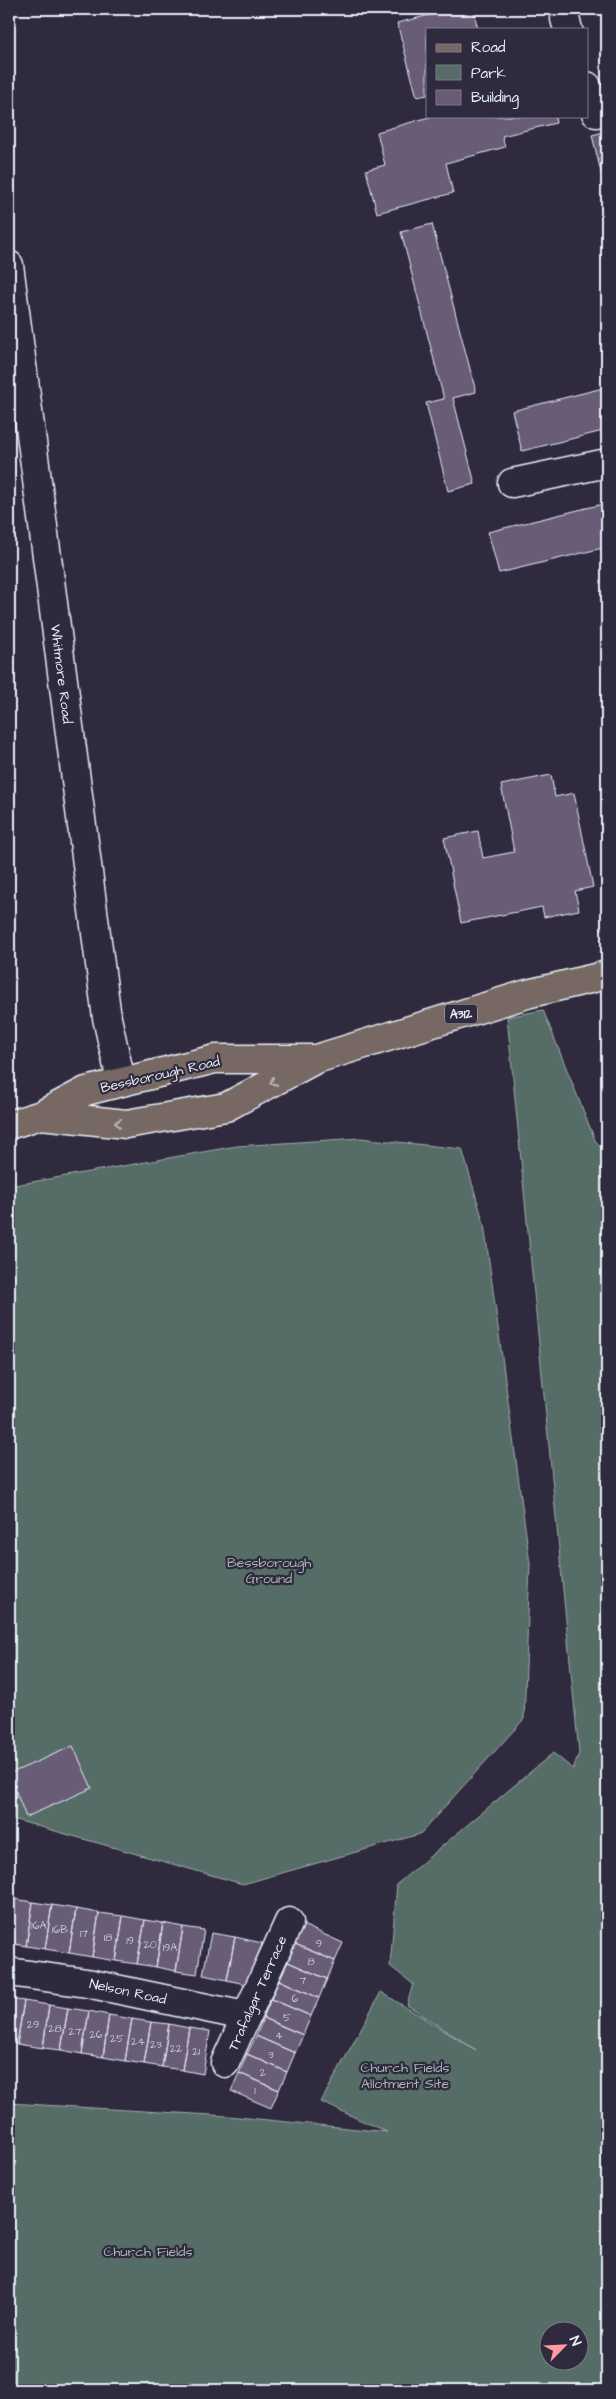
<svg xmlns="http://www.w3.org/2000/svg" width="616" height="2399" font-family="'Architects Daughter',sans-serif">
  <style>
    .green { fill: #576c66; stroke: #a0aeaf; fill-rule: evenodd }
    .building { fill: #695b77; stroke: #e8f1f8 }
    .lines { fill: none; stroke-linecap: round; stroke-linejoin: round }
    .minor-casing { stroke: #e8f1f8; stroke-width: 31 }
    .major-casing { stroke: #e8f1f8; stroke-width: 31 }
    .minor { stroke: #2f2a3d; stroke-width: 28 }
    .major { stroke: #776864; stroke-width: 28 }
    .oneway { stroke: #bbbabd }
    .labels { text-anchor: middle; stroke-width: 4.5; stroke-linejoin: round; paint-order: stroke }
    .number-label { font-size: 11px; fill: #c8ccd8 }
    .shield { fill: #2f2a3d; stroke: #b0b5c0; stroke-width: 1 }
    .shield-label { font-size: 12px; font-weight: bold; fill: #e8f1f8 }
    .street-label { font-size: 14px; fill: #e8f1f8; stroke: #2f2a3d }
    .park-label { font-size: 14px; fill: #a7b5b6; stroke: #2f2a3d }
  </style>
  <rect width="100%" height="100%" fill="#2f2a3d"/>
  <filter id="ink" filterUnits="userSpaceOnUse"><feTurbulence type="fractalNoise" baseFrequency=".02" numOctaves="2"/><feDisplacementMap in="SourceGraphic" scale="10" xChannelSelector="R" yChannelSelector="G"/><feConvolveMatrix kernelMatrix="1 2 1 2 8 2 1 2 1" color-interpolation-filters="sRGB"/></filter>
  <g filter="url(#ink)">
    <!-- green -->
    <path class="green" d="M543,1010L595,1140L607,1155V2390H9V2103L228,2116L387,2132L321,2102L381,1992L476,2050L407,2005L413,1984L390,1966L397,1884L553,1753L573,1769L579,1753L507,1017ZM548,2332H578V2362H548Z
      M360,1138L462,1149L484,1224L530,1564L524,1719L420,1834L243,1884L9,1818V1186L237,1146Z"/>
    <!-- building -->
    <path class="building" d="M454,9H473L478,29H427V95L417,97L397,23Z
      M433,116H555L556,123L502,136L505,147L446,163L453,193L377,213L366,170L385,165L377,132Z
      M607,131V197L592,135Z
      M432,224L476,392L453,398L475,484L448,491L426,403L444,399L401,232Z
      M607,387V430L522,451L512,411Z
      M607,503V547L499,573L488,532Z
      M551,775L555,797L574,793L593,887L575,891L579,910L544,917L542,907L461,923L444,838L478,831L483,858L514,852L501,785Z
      M73,1746L92,1788L26,1817L9,1774Z
      M9,1898L14,1899L9,1928Z
      M14,1899L33,1902L26,1946L9,1943Z
      M33,1902L52,1905L45,1949L26,1946Z
      M52,1905L76,1909L69,1953L45,1949Z
      M76,1909L99,1913L92,1957L69,1953Z
      M99,1913L123,1916L116,1961L92,1957Z
      M123,1916L145,1920L137,1964L116,1961Z
      M145,1920L163,1923L156,1967L137,1964Z
      M163,1923L183,1927L176,1971L156,1967Z
      M303,1925L343,1943L335,1961L295,1944Z
      M183,1927L204,1930L197,1974L176,1971Z
      M211,1933L235,1937L227,1980L203,1975Z
      M235,1937L262,1943L254,1986L227,1980Z
      M295,1944L335,1961L327,1979L288,1962Z
      M288,1962L327,1979L319,1998L279,1980Z
      M279,1980L319,1998L311,2016L271,1999Z
      M9,1999L24,2001L17,2044L9,2042Z
      M271,1999L311,2016L303,2035L263,2018Z
      M24,2001L49,2005L43,2048L17,2044Z
      M49,2005L68,2008L61,2050L43,2048Z
      M68,2008L89,2011L82,2054L61,2050Z
      M89,2011L109,2015L103,2057L82,2054Z
      M109,2015L132,2019L125,2061L103,2057Z
      M263,2018L303,2035L295,2053L256,2036Z
      M132,2019L151,2022L144,2064L125,2061Z
      M151,2022L169,2024L162,2067L144,2064Z
      M169,2024L189,2028L182,2070L162,2067Z
      M189,2028L210,2031L203,2074L182,2070Z
      M256,2036L295,2053L287,2072L247,2054Z
      M247,2054L287,2072L279,2090L239,2073Z
      M239,2073L279,2090L271,2108L231,2091Z"/>
    <g class="lines">
      <defs>
        <path id="minor" d="M565,19L568,29
          M587,86L596,113L607,111
          M9,265L107,1018L121,1081
          M512,483L607,463
          M9,1972L87,1983L245,2016
          M225,2063L289,1922"/>
        <path id="major" d="M41,1115L126,1124L226,1107L316,1059L527,994L607,975
          M9,1125L41,1115L86,1091L215,1059H312"/>
      </defs>
      <!-- minor casing -->
      <use href="#minor" class="minor-casing"/>
      <!-- major casing -->
      <use href="#major" class="major-casing"/>
      <!-- minor -->
      <use href="#minor" class="minor"/>
      <!-- major -->
      <use href="#major" class="major"/>
    </g>
    <!-- one-way arrows -->
    <defs><path id="oneway-chevron" d="M-2-3.5L2.5 0L-2 3.5" fill="none" stroke-width="1.6" stroke-linecap="round" stroke-linejoin="round" transform="scale(1.25)"/></defs>
    <g class="oneway">
      <use href="#oneway-chevron" transform="translate(273 1082) rotate(152)"/>
      <use href="#oneway-chevron" transform="translate(118 1123) rotate(-173)"/>
    </g>
  </g>
  <g class="labels">
    <!-- number labels -->
    <g class="number-label">
      <text x="39" y="1929">16A</text>
      <text x="60" y="1933">16B</text>
      <text x="84" y="1937">17</text>
      <text x="108" y="1941">18</text>
      <text x="130" y="1944">19</text>
      <text x="319" y="1947">9</text>
      <text x="150" y="1948">20</text>
      <text x="170" y="1951">19A</text>
      <text x="311" y="1965">8</text>
      <text x="303" y="1984">7</text>
      <text x="295" y="2002">6</text>
      <text x="287" y="2021">5</text>
      <text x="33" y="2028">29</text>
      <text x="55" y="2032">28</text>
      <text x="75" y="2035">27</text>
      <text x="96" y="2038">26</text>
      <text x="279" y="2039">4</text>
      <text x="117" y="2042">25</text>
      <text x="138" y="2045">24</text>
      <text x="156" y="2048">23</text>
      <text x="176" y="2052">22</text>
      <text x="196" y="2055">21</text>
      <text x="271" y="2058">3</text>
      <text x="263" y="2076">2</text>
      <text x="255" y="2094">1</text>
    </g>
    <!-- shield labels -->
    <rect class="shield" x="445" y="1004.5" width="32" height="19" rx="4"/>
    <g class="shield-label">
      <text x="461" y="1018">A312</text>
    </g>
    <!-- street labels -->
    <g class="street-label">
      <text transform="translate(62 674) rotate(83)" y="5">Whitmore Road</text>
      <text transform="translate(160 1074) rotate(-13)" y="5">Bessborough Road</text>
      <text transform="translate(128 1991) rotate(12)" y="5">Nelson Road</text>
      <text transform="translate(257 1993) rotate(-66)" y="5">Trafalgar Terrace</text>
    </g>
    <!-- park labels -->
    <g class="park-label">
      <text x="269" y="1567">Bessborough<tspan x="269" dy="16">Ground</tspan></text>
      <text x="405" y="2072">Church Fields<tspan x="405" dy="16">Allotment Site</tspan></text>
      <text x="148" y="2256">Church Fields</text>
    </g>
  </g>
  <!-- margin -->
  <rect width="616" height="2399" fill="none" stroke="#2f2a3d" stroke-width="30"/>
  <rect x="15" y="15" width="586" height="2369" fill="none" stroke="#e8f1f8" stroke-width="2" filter="url(#ink)"/>
  <!-- legend -->
  <rect x="426" y="28" width="162" height="90" fill="#2f2a3d" stroke="#797a88"/>
  <rect x="436" y="44" width="25" height="8" fill="#776864" stroke="#797a88"/>
  <text x="471" y="52" font-size="15" fill="#e8f1f8">Road</text>
  <rect x="436" y="65" width="25" height="15" fill="#576c66" stroke="#797a88"/>
  <text x="471" y="78" font-size="15" fill="#e8f1f8">Park</text>
  <rect x="436" y="90" width="25" height="15" fill="#695b77" stroke="#797a88"/>
  <text x="471" y="102" font-size="15" fill="#e8f1f8">Building</text>
  <!-- north arrow -->
  <g transform="translate(564 2346) rotate(66)"><circle r="24" fill="#2f2a3d" stroke="#797a88"/>
  <path d="M0-4L9 19L0 12L-9 19Z" fill="#ff9aa2"/>
  <text y="-8" font-size="14" font-weight="bold" text-anchor="middle" fill="#e8f1f8">N</text>
  </g>
</svg>
